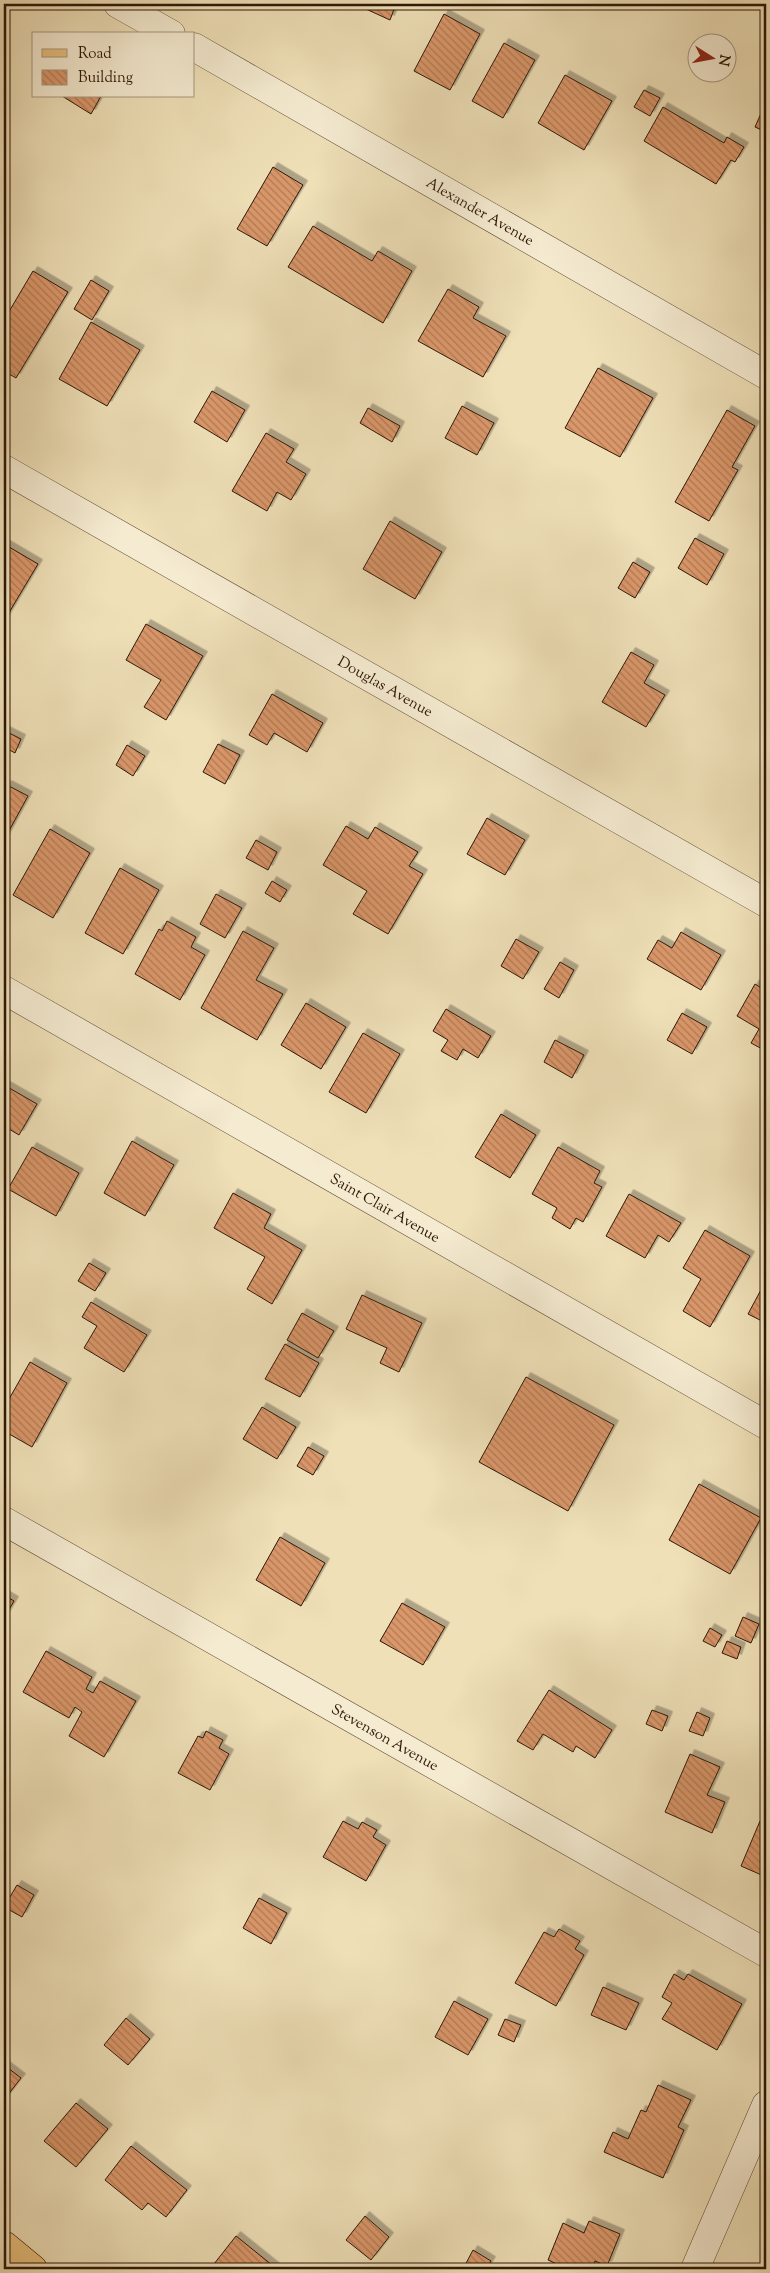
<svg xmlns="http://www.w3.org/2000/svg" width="770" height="2273" font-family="'Sorts Mill Goudy',serif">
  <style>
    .building { fill: url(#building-back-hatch); stroke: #2d1707; filter: url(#shadow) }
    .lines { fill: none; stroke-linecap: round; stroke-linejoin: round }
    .street-casing { stroke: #5e4933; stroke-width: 29 }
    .primary-casing { stroke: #2d1707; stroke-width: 29 }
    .street { stroke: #f5ebd1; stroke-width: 28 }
    .primary { stroke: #e8c07c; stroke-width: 28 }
    .labels { text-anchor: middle; stroke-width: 4; stroke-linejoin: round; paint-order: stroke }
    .street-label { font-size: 15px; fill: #2d1707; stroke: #f5ebd1 }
  </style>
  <defs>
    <pattern id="building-back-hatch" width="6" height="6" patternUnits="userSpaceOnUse" patternTransform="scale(1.25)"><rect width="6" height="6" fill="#da976a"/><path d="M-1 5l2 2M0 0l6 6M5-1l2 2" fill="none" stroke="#b17a55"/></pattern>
    <filter id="shadow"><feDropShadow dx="4.5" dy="-4.5" stdDeviation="0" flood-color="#0004"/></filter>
  </defs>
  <rect width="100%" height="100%" fill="#efe0b8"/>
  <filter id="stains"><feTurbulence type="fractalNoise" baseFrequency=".004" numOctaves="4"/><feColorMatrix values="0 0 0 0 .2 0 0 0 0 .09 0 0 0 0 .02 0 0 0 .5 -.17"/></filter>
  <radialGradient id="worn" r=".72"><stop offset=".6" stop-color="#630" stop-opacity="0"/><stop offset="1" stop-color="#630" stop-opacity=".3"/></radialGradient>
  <!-- building -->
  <path class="building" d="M355,4H396L390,20Z
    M444,14L480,34L450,90L414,71Z
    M504,43L535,60L503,118L472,101Z
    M565,75L612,101L584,150L538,123Z
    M644,90L660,98L650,116L634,107Z
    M62,96H101L91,114Z
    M766,102V132L755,127Z
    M663,107L724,143L727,137L744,147L735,162L731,160L716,184L644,141Z
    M273,167L303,185L267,246L237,229Z
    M313,226L372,261L378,251L412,271L383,323L288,267Z
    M33,271L68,292L16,378L4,371V320Z
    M91,280L109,291L92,320L74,309Z
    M448,289L479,307L473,318L506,336L483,377L418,341Z
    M91,322L140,350L107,406L59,379Z
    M598,368L653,398L620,457L565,428Z
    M212,391L245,410L227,442L194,422Z
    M462,406L494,423L477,455L445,438Z
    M368,408L400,426L392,442L360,423Z
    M727,410L755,426L732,467L738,470L709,521L675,502Z
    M266,433L294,449L286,462L306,474L291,500L277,492L267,511L232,491Z
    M390,521L442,552L415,599L363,569Z
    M695,538L724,554L707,585L678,568Z
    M4,544L38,564L4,621Z
    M633,562L650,572L635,598L618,588Z
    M146,624L203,656L166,720L144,707L161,680L126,660Z
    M631,652L654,665L644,683L665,695L646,727L602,702Z
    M272,694L323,723L307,752L274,733L267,745L249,735Z
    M5,731L21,739L15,753L4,747Z
    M218,744L240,755L225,784L203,772Z
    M127,745L145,756L133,776L116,765Z
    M7,785L28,796L4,840V790Z
    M487,818L525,840L505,875L467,854Z
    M346,826L368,839L375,827L418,852L409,866L423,874L388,934L353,914L367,891L323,865Z
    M50,829L90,853L53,918L13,895Z
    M256,840L277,852L268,870L246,858Z
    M120,868L159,890L123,954L85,933Z
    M272,881L287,890L280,902L265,893Z
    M216,894L242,908L225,938L200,924Z
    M167,921L196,937L191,947L205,955L180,1000L135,974L159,929L162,931Z
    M243,931L274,948L256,980L283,994L257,1040L201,1008Z
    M681,932L721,955L701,990L647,959L658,940L672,948Z
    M516,939L539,952L523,979L501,966Z
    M560,962L574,970L559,998L544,989Z
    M755,984L766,991V1051L751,1043L759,1029L737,1016Z
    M306,1003L346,1027L321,1069L281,1045Z
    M446,1009L491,1036L478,1058L463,1049L457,1060L441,1051L448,1040L433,1031Z
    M682,1013L707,1027L692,1054L667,1040Z
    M363,1033L400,1054L366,1113L329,1092Z
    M555,1040L584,1055L572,1078L544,1062Z
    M4,1085L37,1104L19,1135L4,1126Z
    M501,1114L536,1135L510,1178L475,1157Z
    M132,1141L174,1165L145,1216L104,1193Z
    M32,1147L79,1173L56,1216L8,1189Z
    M558,1147L600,1171L594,1183L602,1187L583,1222L576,1218L570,1229L552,1218L557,1208L532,1194Z
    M233,1193L271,1214L264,1228L302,1250L272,1304L247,1289L265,1257L214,1228Z
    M629,1194L681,1223L669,1242L658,1235L645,1258L606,1236Z
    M705,1230L750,1256L710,1327L683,1311L701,1279L683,1268Z
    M89,1263L106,1273L95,1291L78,1281Z
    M763,1286L766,1287V1323L748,1314Z
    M362,1295L422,1323L399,1372L380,1363L387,1348L346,1329Z
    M91,1302L147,1335L124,1372L84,1348L97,1326L82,1317Z
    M302,1313L334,1331L318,1358L287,1340Z
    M285,1344L319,1363L300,1397L265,1379Z
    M30,1362L67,1383L32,1447L4,1431V1408Z
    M526,1377L614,1425L568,1511L479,1462Z
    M262,1407L296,1427L277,1459L243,1439Z
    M308,1447L324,1456L313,1475L297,1466Z
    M699,1484L761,1518L730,1574L669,1540Z
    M280,1537L325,1563L301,1606L256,1580Z
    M4,1595L14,1601L4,1618Z
    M402,1603L445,1627L423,1665L380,1641Z
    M743,1617L759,1624L751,1643L735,1636Z
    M710,1628L722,1635L715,1647L703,1641Z
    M727,1641L741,1647L737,1659L722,1653Z
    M46,1651L92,1677L86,1689L93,1693L100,1681L136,1701L104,1757L69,1736L82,1712L75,1707L69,1718L23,1692Z
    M549,1690L612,1730L595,1758L576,1746L573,1752L543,1734L533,1750L517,1741Z
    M652,1710L668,1716L662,1731L646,1724Z
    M697,1712L710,1718L703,1736L689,1731Z
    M206,1731L223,1740L219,1748L229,1754L210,1790L178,1773L198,1736L203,1738Z
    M690,1754L720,1767L707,1795L725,1802L712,1833L665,1812Z
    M343,1821L358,1829L362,1822L377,1830L373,1837L386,1845L366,1881L323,1857Z
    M760,1821L766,1823V1877L741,1866Z
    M17,1885L34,1895L22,1917L4,1907Z
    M259,1898L287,1913L271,1944L243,1928Z
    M559,1929L580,1941L575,1949L584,1955L556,2006L515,1983L544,1932L554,1937Z
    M674,1974L684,1980L688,1974L742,2004L717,2050L662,2019L672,2003L662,1997Z
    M603,1987L639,2003L626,2030L591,2015Z
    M454,2001L488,2019L468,2055L435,2037Z
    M126,2018L150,2039L128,2065L104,2045Z
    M505,2019L521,2025L514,2042L498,2035Z
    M4,2065L21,2078L4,2100Z
    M658,2085L691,2100L678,2127L684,2130L663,2178L604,2152L613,2132L628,2139L641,2110L646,2112Z
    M76,2103L108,2129L76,2167L44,2141Z
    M131,2146L187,2190L166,2217L148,2203L142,2210L105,2180Z
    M365,2216L389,2237L371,2260L346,2240Z
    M589,2221L620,2234L607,2266L595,2261L591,2269H568L548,2260L563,2223L584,2233Z
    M236,2236L277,2269H210Z
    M473,2250L491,2261L486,2269H463Z"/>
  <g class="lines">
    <defs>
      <g id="street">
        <path d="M118,4L171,34"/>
        <path id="s1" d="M194,47L766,375"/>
        <path id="s2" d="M4,469L766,903"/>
        <path id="s3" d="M4,990L766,1425"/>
        <path id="s4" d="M4,1521L766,1953"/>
        <path d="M695,2269L766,2105"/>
      </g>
      <path id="primary" d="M4,2245L33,2269"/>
    </defs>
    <!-- street casing -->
    <use href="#street" class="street-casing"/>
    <!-- primary casing -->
    <use href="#primary" class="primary-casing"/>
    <!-- street -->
    <use href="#street" class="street"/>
    <!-- primary -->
    <use href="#primary" class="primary"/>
  </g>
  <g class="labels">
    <!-- street labels -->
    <g class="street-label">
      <text dy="5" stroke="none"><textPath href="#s1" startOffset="330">Alexander Avenue</textPath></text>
      <text dy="5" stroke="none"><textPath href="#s2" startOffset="439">Douglas Avenue</textPath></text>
      <text dy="5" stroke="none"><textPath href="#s3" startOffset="439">Saint Clair Avenue</textPath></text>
      <text dy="5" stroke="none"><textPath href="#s4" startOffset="438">Stevenson Avenue</textPath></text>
    </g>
  </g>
  <!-- margin -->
  <rect width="770" height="2273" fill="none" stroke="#efe0b8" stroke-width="20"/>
  <rect x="5" y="5" width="760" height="2263" fill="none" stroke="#2d1707" stroke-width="2.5"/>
  <rect x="10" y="10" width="750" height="2253" fill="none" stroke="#2d1707"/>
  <!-- legend -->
  <rect x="32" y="32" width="162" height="65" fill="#f5ebd1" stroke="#a59680"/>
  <rect x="42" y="49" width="25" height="8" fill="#e8c07c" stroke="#a59680"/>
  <text x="78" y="58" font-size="15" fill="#2d1707">Road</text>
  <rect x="42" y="70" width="25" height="15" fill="url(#building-back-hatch)" stroke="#a59680"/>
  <text x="78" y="82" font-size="15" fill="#2d1707">Building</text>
  <!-- north arrow -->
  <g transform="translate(712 58) rotate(101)"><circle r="24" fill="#f5ebd1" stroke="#a59680"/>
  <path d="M0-4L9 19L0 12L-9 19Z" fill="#8f2418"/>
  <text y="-8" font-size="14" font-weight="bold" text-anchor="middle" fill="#2d1707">N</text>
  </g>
  <rect width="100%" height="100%" filter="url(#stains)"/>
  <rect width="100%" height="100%" fill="url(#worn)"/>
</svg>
